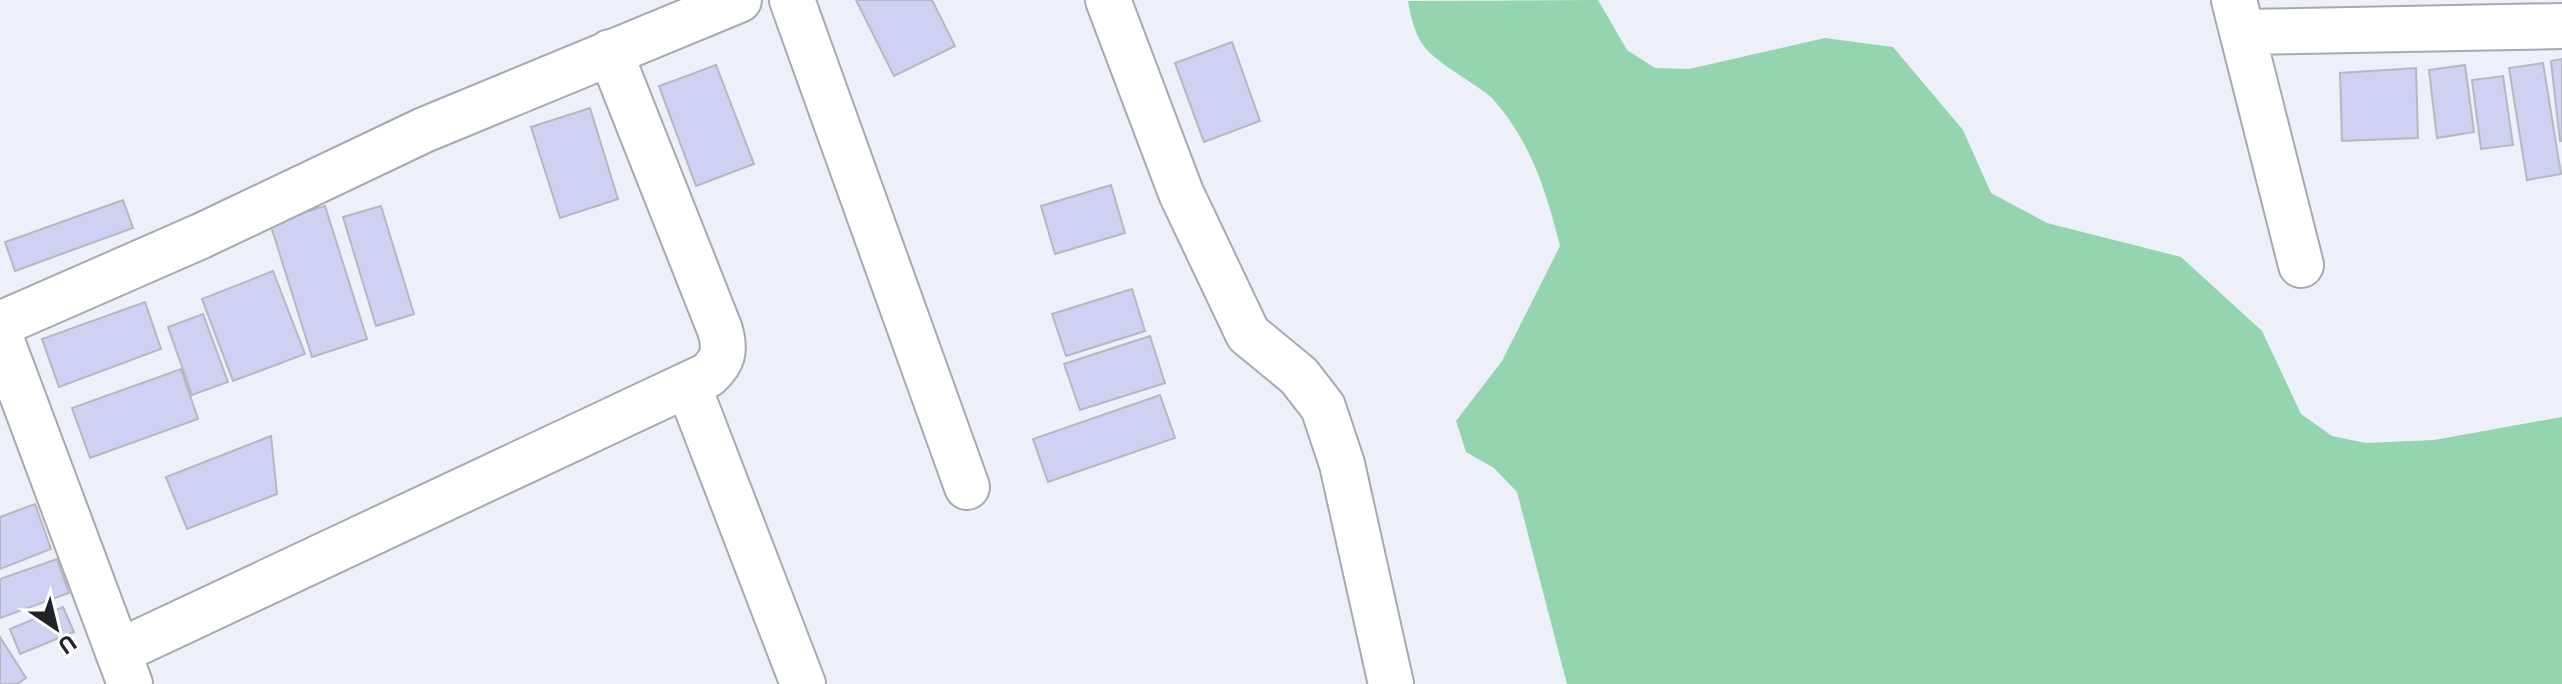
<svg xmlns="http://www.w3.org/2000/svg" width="2562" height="684" font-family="'Public Sans',sans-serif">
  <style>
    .green { fill: #94d4ae }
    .building { fill: #ced1f1; stroke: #b6b7c0; stroke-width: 2 }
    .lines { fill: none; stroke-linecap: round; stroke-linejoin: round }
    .minor-casing { stroke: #a6a9b2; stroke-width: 48 }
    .major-casing { stroke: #a6a9b2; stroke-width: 48 }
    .minor { stroke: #fff; stroke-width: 44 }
    .major { stroke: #fff; stroke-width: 44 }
  </style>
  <rect width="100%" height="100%" fill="#edf0f9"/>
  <!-- green -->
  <path class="green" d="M1598,0L1627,50L1655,68L1689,69L1825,38L1893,47L1963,130L1991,193L2047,223L2181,257L2262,331L2301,414L2332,436L2366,443L2434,440L2562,417V684H1567L1517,492L1494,468L1466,452L1456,421L1502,361L1560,246C1546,190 1531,142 1492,98C1485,91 1475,86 1467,80C1428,54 1416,48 1408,1Z"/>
  <!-- building -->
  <path class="building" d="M856,0H932L955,46L894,76Z
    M1232,42L1260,121L1204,142L1175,63Z
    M2562,59V141H2560L2551,61Z
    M2543,63L2561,174L2527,180L2509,68Z
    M716,65L754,164L696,186L659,86Z
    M2465,65L2474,132L2437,138L2429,70Z
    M2416,68L2418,138L2342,141L2340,73Z
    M2503,76L2513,145L2481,149L2472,80Z
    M590,108L618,199L560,218L531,127Z
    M1111,185L1125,233L1055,254L1041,206Z
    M123,200L133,228L15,271L5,242Z
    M325,206L367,339L312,357L270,223Z
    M381,206L414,314L376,326L343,217Z
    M273,271L305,354L233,381L202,299Z
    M1132,289L1145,331L1066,356L1052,314Z
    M145,302L161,349L59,387L42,339Z
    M203,314L228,382L192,395L168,327Z
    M1150,336L1165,383L1080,410L1064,364Z
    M181,369L198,419L90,458L72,408Z
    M1160,395L1175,438L1048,482L1033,439Z
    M271,436L277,494L187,529L166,477Z
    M35,504L51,549L0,569V517Z
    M57,559L69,593L0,618V579Z
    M63,607L74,632L20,654L10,629Z
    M0,637L26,678L17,684H0Z"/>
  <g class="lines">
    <defs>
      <path id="minor" d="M792,0L967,487
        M1108,0L1181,193L1248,334L1299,376L1323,407L1342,464L1391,684
        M2234,0L2301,265
        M2243,32L2562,26
        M0,324L201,236L424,130L739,0
        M688,385L803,684
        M118,652L708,375C723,361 726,351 720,330L610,52"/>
      <path id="major" d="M0,336L130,684"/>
    </defs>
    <!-- minor casing -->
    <use href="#minor" class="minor-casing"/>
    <!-- major casing -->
    <use href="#major" class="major-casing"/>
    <!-- minor -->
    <use href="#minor" class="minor"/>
    <!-- major -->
    <use href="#major" class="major"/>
  </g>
  <!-- north arrow -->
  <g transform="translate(56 628) rotate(145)" stroke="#ffffff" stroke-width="6" paint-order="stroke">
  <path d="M0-6L14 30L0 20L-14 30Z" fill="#222326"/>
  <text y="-12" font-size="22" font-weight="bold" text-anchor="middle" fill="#222326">U</text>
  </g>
</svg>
